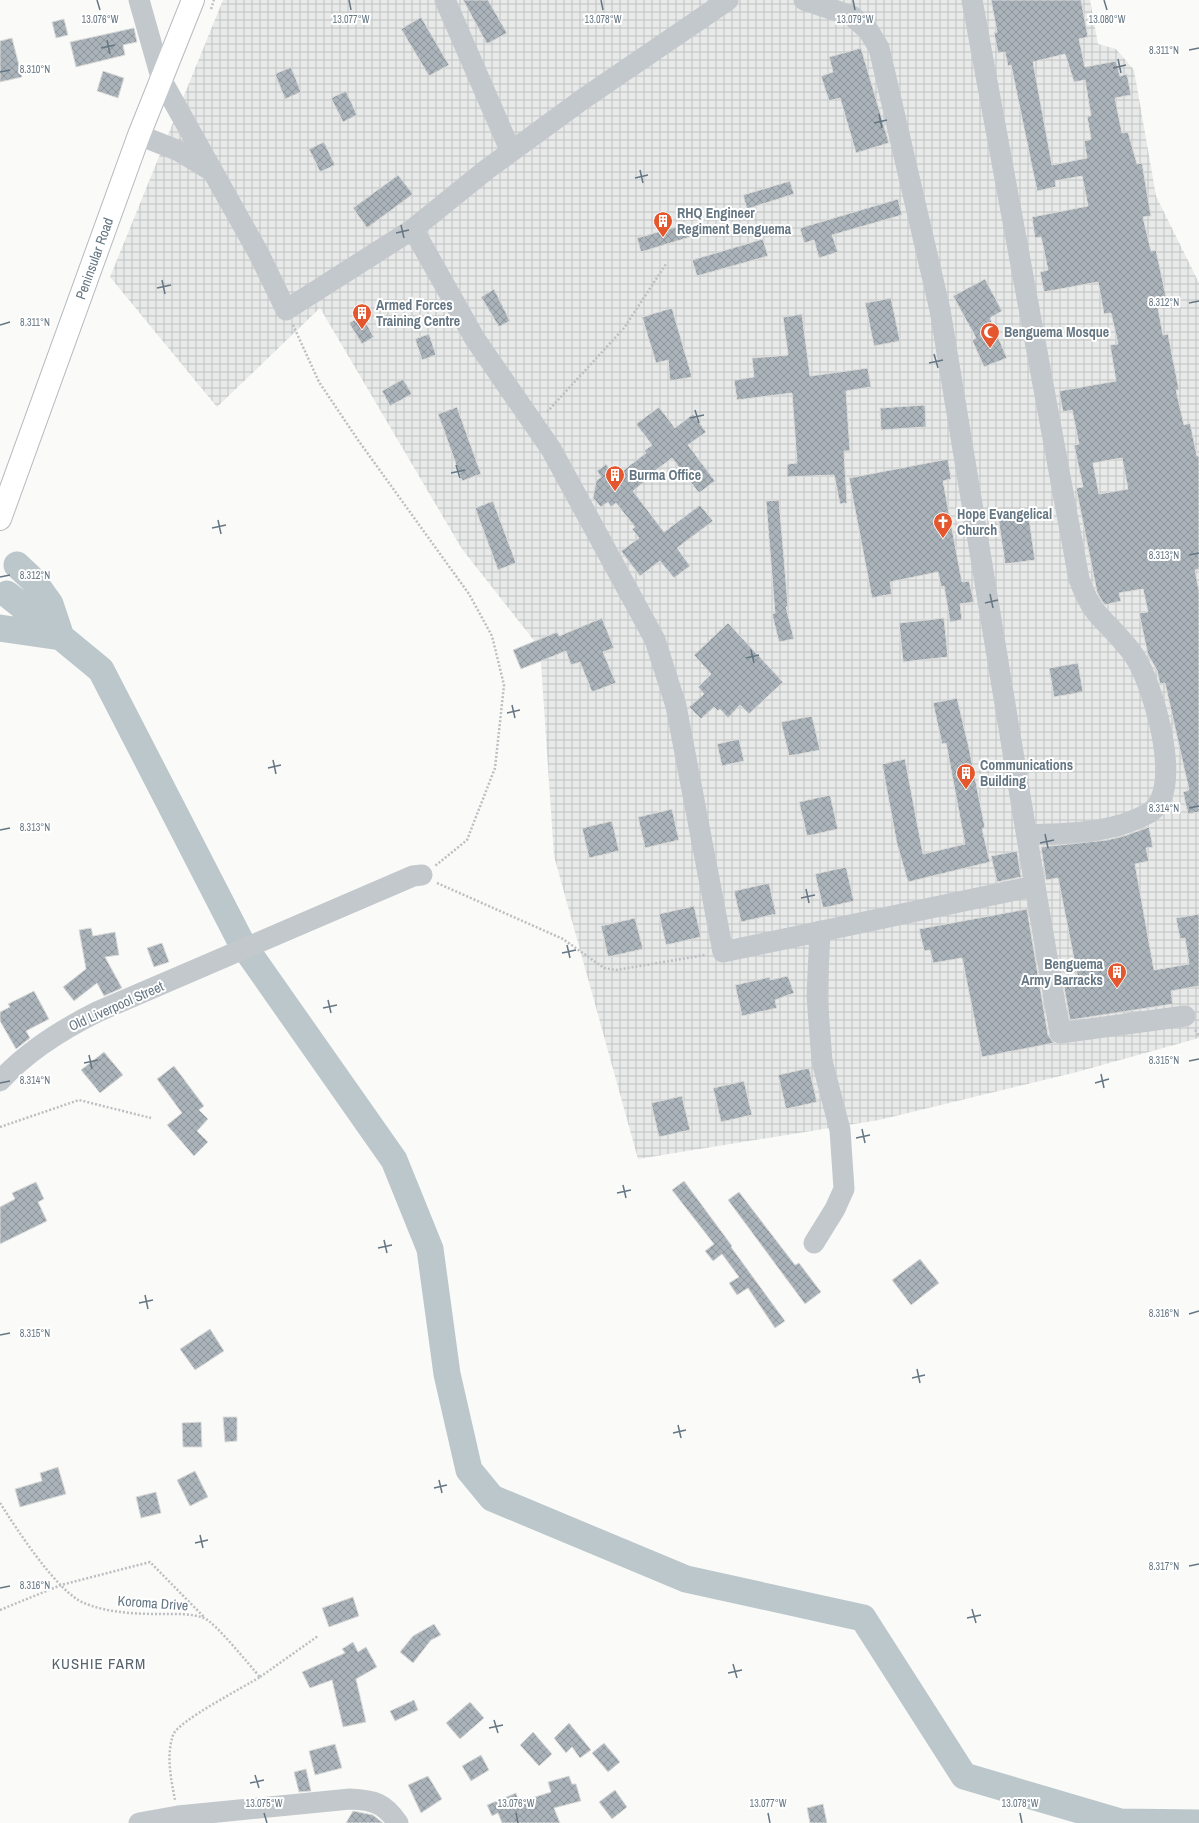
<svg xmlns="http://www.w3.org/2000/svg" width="1199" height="1823" font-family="'Archivo Narrow',sans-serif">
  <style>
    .industrial { fill: url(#industrial-grid) }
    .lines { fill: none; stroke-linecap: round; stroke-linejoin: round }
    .river { stroke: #bbc7cb; stroke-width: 27 }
    .building { fill: url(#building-cross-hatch); stroke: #dcdcda; fill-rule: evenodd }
    .major-casing { stroke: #b5babe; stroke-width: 24 }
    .path { stroke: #bbbfc2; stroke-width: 2.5; stroke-dasharray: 2 2; stroke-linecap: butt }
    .minor { stroke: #c3c8cc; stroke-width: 21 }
    .major { stroke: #fff; stroke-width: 22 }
    .ticks { fill: none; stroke: #657683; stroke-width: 1.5 }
    .labels { text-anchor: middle; stroke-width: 4; stroke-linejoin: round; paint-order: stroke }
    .poi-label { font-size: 14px; font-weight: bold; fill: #657683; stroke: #fff; text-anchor: start }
    .street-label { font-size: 14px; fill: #657683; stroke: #fff }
    .neighbourhood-label { font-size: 15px; letter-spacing: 1px; fill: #57646e; stroke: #fff }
    .ticks-label { font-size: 10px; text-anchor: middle; fill: #657683; stroke: #fff; stroke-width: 4; stroke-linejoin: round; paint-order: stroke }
  </style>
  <defs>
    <pattern id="industrial-grid" width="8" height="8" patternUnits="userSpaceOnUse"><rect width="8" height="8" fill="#e8e9e9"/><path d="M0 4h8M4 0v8" fill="none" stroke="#c0c1c2"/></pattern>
    <pattern id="building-cross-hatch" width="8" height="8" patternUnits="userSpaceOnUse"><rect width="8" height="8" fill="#aab3b9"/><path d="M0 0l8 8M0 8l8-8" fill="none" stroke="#8e969c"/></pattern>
  </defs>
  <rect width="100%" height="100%" fill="#fafaf8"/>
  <!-- industrial -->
  <path class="industrial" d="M223,0H1090L1098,44L1116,49L1134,70L1156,196L1199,283V1038L1077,1072L879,1120L638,1159L554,856L540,648L462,549L320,308L217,407L110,277Z"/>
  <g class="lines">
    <!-- river -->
    <path class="river" d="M17,565L33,580L50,604L61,637
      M7,594L61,637
      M0,628L61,637L101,670L241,942L394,1160L430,1249L447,1374L469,1470L492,1498L686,1579L863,1618L964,1776L1120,1822L1199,1823"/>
  </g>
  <!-- building -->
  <path class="building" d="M463,0H488L507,33L487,44Z
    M991,0H1081L1088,37L1079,39L1085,67L1116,61L1120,76L1127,74L1131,95L1115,98L1122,133L1128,132L1137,164L1142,163L1151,216L1143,217L1151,251L1156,250L1167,301L1157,303L1163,335L1168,334L1179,390H1176L1184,425L1190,423L1197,456H1199V569L1195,570L1199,591V812L1188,814L1183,792L1189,790L1165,683L1160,684L1157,670L1148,655L1139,613L1148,612L1143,589L1119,593L1121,601L1105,605L1102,601L1097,592L1076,488L1083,487L1074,445L1079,444L1072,410L1063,412L1059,391L1116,381L1110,345L1118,344L1111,313L1104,314L1098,282L1044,292L1040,272L1048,270L1041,237L1035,238L1032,217L1088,206L1082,176L1055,181L1056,187L1037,191L1011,65L1008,66L1005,52L998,53L994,33L997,32ZM1065,54L1074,82L1085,80L1091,116H1087L1091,139L1084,141L1087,158L1052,165L1033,62ZM1122,458L1128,489L1099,494L1093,463Z
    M421,17L449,65L429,76L401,29Z
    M64,19L68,35L56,38L52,22Z
    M134,28L137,42L123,45L125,55L76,67L70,42Z
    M12,38L22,77L0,82V41Z
    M861,48L889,143L856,153L840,98L829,101L821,76L833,72L829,57Z
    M291,67L301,92L285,99L275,74Z
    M103,71L124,78L118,98L97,91Z
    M346,91L357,115L343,122L331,98Z
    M324,142L335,165L320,172L309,149Z
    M398,175L413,194L367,228L353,208Z
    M790,181L794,194L747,209L743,195Z
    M898,199L902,215L832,235L838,252L819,258L814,240L804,243L800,228Z
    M686,224L690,237L641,252L637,238Z
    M763,239L768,256L697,276L692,260Z
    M985,279L1002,311L990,318L1007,358L984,367L972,340L976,338L953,296Z
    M494,289L510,321L499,327L481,297Z
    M891,298L900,341L874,346L865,303Z
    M672,308L692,377L670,381L668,360L656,363L642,317Z
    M802,314L810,376L868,368L871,387L846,391L850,451H844L847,503L840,504L834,475L787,477V464L797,463L792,393L737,400L734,380L754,377L752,358L788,355L783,317Z
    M362,316L374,337L362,344L349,323Z
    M429,334L436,355L422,360L415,339Z
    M403,379L412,394L390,406L382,391Z
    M925,405L926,427L881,430L880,408Z
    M457,407L481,474L462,481L438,414Z
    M659,407L675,428L693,414L706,432L688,445L715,481L699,493L672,458L643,480L644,482L633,491L664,532L700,505L713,521L677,548L690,566L674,578L660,561L640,576L621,551L639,538L632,529L635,527L616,503L611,507L608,502L601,507L593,498L596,481L601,477L597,471L606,464L610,470L616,465L621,472L646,453L644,451L652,445L636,424Z
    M948,459L951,479L943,481L962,582L969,581L974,602L960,604L962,620L950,622L944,586L941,587L938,572L890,582L892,594L872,598L849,478Z
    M779,500L788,606L786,607L794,639L779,642L772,614L775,613L766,501Z
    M493,501L516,563L498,570L475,508Z
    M1028,511L1035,560L1005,564L998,516Z
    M602,618L614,648L603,652L616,683L592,692L580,662L571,665L566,651L521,669L513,650L557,632L559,636Z
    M944,618L948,657L903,662L899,623Z
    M728,623L783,682L749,714L740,705L728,718L720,709L718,711L714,707L701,719L689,707L704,694L698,687L711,674L694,655Z
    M1078,663L1083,692L1054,697L1049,668Z
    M957,698L969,748L985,828L982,829L990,862L908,882L897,844L882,764L905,759L923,854L965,844L946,743L942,744L933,703Z
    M812,716L820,750L789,756L781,722Z
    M739,739L744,761L722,766L717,744Z
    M830,795L838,829L807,836L799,802Z
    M672,809L679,840L645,848L638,817Z
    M612,821L619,851L589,858L582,828Z
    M1149,827L1153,847L1146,848L1149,861L1135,864L1154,970L1189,964L1185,938L1180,939L1176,918L1199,914V986L1171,991L1173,1004L1070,1020L1064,987L1079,984L1058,878L1046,880L1041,847L1107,840L1124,836Z
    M1017,851L1021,877L997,882L991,856Z
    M846,867L854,901L823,908L815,874Z
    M769,883L776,914L741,922L734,891Z
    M694,906L701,937L666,945L659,914Z
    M1027,909L1048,1035L1054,1043L982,1057L962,958L933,963L930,950L924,951L919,929Z
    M635,918L643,949L608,957L601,926Z
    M91,928L93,936L115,932L119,955L105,957L122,988L104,996L97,983L74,1001L63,987L86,969L79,930Z
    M162,943L169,962L154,967L147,948Z
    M788,976L794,993L775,1000L777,1008L742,1016L735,985L770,977V980Z
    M34,991L49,1019L26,1031L30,1038L16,1049L0,1021V1012L10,1007L8,1004Z
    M104,1052L123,1075L100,1093L81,1070Z
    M174,1066L204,1106L199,1110L208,1119L197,1131L208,1142L194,1156L167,1125L182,1113L157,1079Z
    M809,1068L817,1102L786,1109L778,1075Z
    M744,1081L752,1115L721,1122L713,1088Z
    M682,1096L690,1130L659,1137L651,1103Z
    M684,1181L732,1246L731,1247L785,1321L775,1328L748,1288L737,1295L729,1283L739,1277L722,1254L713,1261L705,1251L714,1244L672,1190Z
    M36,1182L44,1199L38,1202L47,1221L0,1244V1207L15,1199L12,1193Z
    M739,1192L795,1265L799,1263L821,1292L805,1304L728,1200Z
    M920,1259L939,1283L911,1305L892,1280Z
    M210,1329L224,1351L195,1370L180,1349Z
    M223,1417H237V1441L225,1442Z
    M201,1422L202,1447H183L182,1423Z
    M58,1467L66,1494L20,1507L15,1489L42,1481L40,1473Z
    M195,1471L208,1497L190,1506L177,1480Z
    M156,1492L161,1513L141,1518L136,1497Z
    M353,1597L359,1616L329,1627L322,1608Z
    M434,1624L441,1635L431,1640L413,1663L400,1652L413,1636Z
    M353,1642L358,1652L366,1647L377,1667L356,1679L366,1722L343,1727L332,1680L310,1688L302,1672L345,1653L342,1649Z
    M414,1700L418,1710L395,1721L390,1711Z
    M470,1702L484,1718L460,1739L446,1723Z
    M569,1723L591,1750L580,1758L572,1747L566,1753L554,1738Z
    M533,1732L552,1754L539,1766L520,1745Z
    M604,1743L620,1762L608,1772L592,1753Z
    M335,1744L342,1768L315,1775L309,1751Z
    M481,1755L489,1770L471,1781L462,1766Z
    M306,1769L311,1791L299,1792L294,1772Z
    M428,1776L442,1799L421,1813L408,1785Z
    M569,1776L572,1784H576L581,1801L554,1808L560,1823H502L498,1813L492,1816L487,1805L516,1793L519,1802L551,1792L548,1782Z
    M615,1790L627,1807L612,1819L599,1802Z
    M823,1804L827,1823H810L807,1808Z
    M353,1811L373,1815L383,1823H346Z"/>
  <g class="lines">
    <defs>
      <g id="major">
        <path id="s1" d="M0,519L139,135L193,0"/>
      </g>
    </defs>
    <!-- major casing -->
    <use href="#major" class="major-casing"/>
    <!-- path -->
    <path class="path" d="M211,9L214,0
      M293,325L319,382L358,440L469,594L492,636L504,685L495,768L467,840L435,866
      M547,412L624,328L666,264
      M437,883L563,939L604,968L616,970L705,955
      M1195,1030L1199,1036
      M0,1127L79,1100L151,1118
      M0,1503C16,1528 57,1592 84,1603C108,1613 136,1614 161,1614C175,1614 190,1613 204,1618C215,1622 250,1666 260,1677C244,1687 178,1721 173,1735C166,1756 171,1779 175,1800
      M0,1610L61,1585L150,1562L204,1617
      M260,1677L318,1636"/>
    <!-- minor -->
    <path class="minor" d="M139,0L162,81L259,254L286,310L413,229L486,170L583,99L728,0
      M445,0L511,152
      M972,0L1079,579C1083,590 1088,602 1095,611C1109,628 1127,642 1138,662C1154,691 1185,792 1149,813C1112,834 1068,833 1028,835
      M139,135L179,151L212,171
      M413,229L475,339L551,449L655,640L676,706L723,952L1035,886L940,310L879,48L868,30L852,16L804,0
      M1035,886L1060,1033L1185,1016
      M0,1081C27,1051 61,1030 97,1012L413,876L422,875
      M814,1243L835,1209L844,1189L840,1130L822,1061L817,996L820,931
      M139,1823L178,1816L350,1799C374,1800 384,1803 398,1823"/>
    <!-- major -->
    <use href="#major" class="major"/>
  </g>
  <!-- ticks -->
  <path class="ticks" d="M97,0L100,10M349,0L351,10M601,0L603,10M853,0L855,10M1104,0L1107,10M107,40L110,54M101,48L115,45M1189,50L1199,48M1118,59L1121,73M1113,68L1126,65M0,72L10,70M879,114L882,128M874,123L887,120M640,170L643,183M635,178L648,175M401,225L404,238M396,233L409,230M162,280L165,294M157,288L171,285M1189,303L1199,301M0,325L10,322M934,354L938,368M929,363L943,360M695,410L699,423M690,418L704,415M456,465L460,478M451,473L465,470M218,520L221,534M212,528L226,525M1189,555L1199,553M0,577L10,575M990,594L993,608M985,603L998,600M751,650L754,663M746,658L759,655M512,705L515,718M507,713L520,710M273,760L276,774M268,768L281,765M1189,808L1199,806M0,830L10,828M1045,834L1048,848M1040,843L1054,840M806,889L809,903M801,898L815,895M567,945L570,958M562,953L576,950M328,1000L331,1013M323,1008L337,1005M89,1055L92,1069M1189,1061L1199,1059M84,1063L98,1060M1101,1074L1104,1088M0,1083L10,1081M1095,1083L1109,1079M862,1129L865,1143M856,1138L870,1135M623,1185L626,1198M617,1193L631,1190M384,1240L387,1253M378,1248L392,1245M145,1295L148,1309M139,1303L153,1300M1189,1314L1199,1311M0,1335L10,1333M917,1369L920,1383M912,1378L925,1375M678,1425L681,1438M673,1433L686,1430M439,1480L442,1493M434,1488L447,1485M200,1535L203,1548M195,1543L208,1540M1189,1566L1199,1564M0,1588L10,1586M972,1609L976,1623M967,1618L981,1615M733,1664L737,1678M728,1673L742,1670M494,1720L498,1733M489,1728L503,1725M255,1775L259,1788M250,1783L264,1780M264,1813L267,1823M516,1813L518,1823M768,1813L770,1823M1020,1813L1022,1823"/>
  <!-- icons -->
  <defs>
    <symbol id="building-pin" viewBox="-11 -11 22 30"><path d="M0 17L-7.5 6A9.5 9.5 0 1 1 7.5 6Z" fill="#e4572e" stroke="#fff"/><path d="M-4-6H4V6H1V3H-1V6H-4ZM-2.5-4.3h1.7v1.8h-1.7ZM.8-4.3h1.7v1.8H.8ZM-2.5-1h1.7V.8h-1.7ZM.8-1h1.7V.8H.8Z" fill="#fff"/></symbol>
    <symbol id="mosque-pin" viewBox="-11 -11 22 30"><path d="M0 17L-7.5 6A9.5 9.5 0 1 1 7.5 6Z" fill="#e4572e" stroke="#fff"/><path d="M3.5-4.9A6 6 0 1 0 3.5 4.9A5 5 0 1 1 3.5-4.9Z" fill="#fff"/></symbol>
    <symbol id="church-pin" viewBox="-11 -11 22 30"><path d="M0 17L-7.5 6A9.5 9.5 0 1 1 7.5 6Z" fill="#e4572e" stroke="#fff"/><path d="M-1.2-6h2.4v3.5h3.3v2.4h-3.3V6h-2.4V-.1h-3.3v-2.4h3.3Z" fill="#fff"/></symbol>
  </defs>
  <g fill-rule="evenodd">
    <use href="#building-pin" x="652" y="210" width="22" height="30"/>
    <use href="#building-pin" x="351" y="302" width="22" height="30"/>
    <use href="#mosque-pin" x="979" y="321" width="22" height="30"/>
    <use href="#building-pin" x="604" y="464" width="22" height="30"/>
    <use href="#church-pin" x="932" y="511" width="22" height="30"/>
    <use href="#building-pin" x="955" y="762" width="22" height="30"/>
    <use href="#building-pin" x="1106" y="961" width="22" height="30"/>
  </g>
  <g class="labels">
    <!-- poi labels -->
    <g class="poi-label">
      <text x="677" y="218">RHQ Engineer<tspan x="677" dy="16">Regiment Benguema</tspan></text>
      <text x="376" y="310">Armed Forces<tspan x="376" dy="16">Training Centre</tspan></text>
      <text x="1004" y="337">Benguema Mosque</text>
      <text x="629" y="480">Burma Office</text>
      <text x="957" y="519">Hope Evangelical<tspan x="957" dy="16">Church</tspan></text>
      <text x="980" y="770">Communications<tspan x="980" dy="16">Building</tspan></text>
      <text x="1103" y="969" text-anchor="end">Benguema<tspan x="1103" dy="16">Army Barracks</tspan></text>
    </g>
    <!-- street labels -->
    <g class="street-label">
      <text dy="5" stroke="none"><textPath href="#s1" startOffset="277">Peninsular Road</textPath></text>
      <text transform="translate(116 1006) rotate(-24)" y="5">Old Liverpool Street</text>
      <text transform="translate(153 1603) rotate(4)" y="5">Koroma Drive</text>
    </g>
    <!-- neighbourhood labels -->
    <g class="neighbourhood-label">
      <text x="99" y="1669">KUSHIE FARM</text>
    </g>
  </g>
  <g class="ticks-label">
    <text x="100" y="23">13.076°W</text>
    <text x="351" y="23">13.077°W</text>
    <text x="603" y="23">13.078°W</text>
    <text x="855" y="23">13.079°W</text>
    <text x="1107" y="23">13.080°W</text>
    <text x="1164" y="54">8.311°N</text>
    <text x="35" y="73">8.310°N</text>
    <text x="1164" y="306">8.312°N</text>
    <text x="35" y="326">8.311°N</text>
    <text x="1164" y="559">8.313°N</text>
    <text x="35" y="579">8.312°N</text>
    <text x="1164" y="812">8.314°N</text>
    <text x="35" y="831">8.313°N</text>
    <text x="1164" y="1064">8.315°N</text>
    <text x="35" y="1084">8.314°N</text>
    <text x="1164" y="1317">8.316°N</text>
    <text x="35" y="1337">8.315°N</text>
    <text x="1164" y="1570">8.317°N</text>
    <text x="35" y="1589">8.316°N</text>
    <text x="264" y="1807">13.075°W</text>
    <text x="516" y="1807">13.076°W</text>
    <text x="768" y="1807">13.077°W</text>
    <text x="1020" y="1807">13.078°W</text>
  </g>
</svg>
